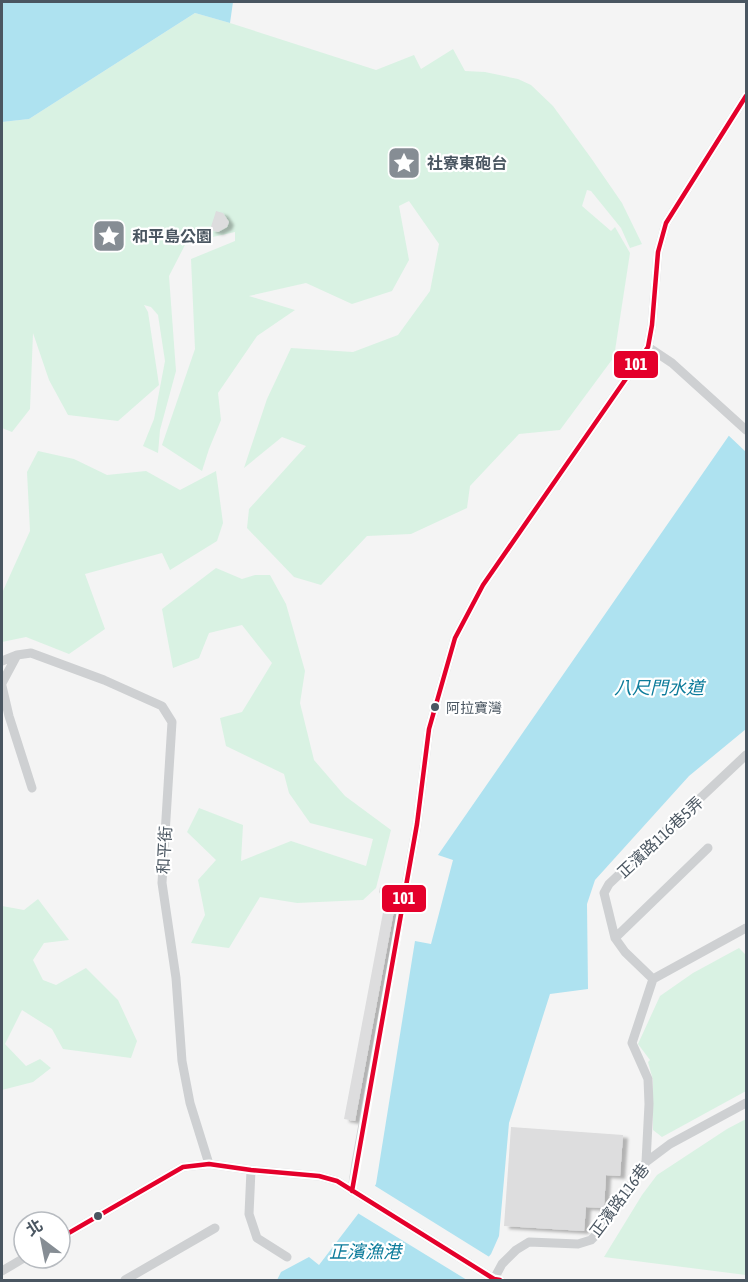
<svg xmlns="http://www.w3.org/2000/svg" width="748" height="1282" font-family="'Asap Condensed','Noto Sans TC',sans-serif">
  <style>
    .green { fill: #d9f2e3 }
    .water { fill: #aee2f0 }
    .pier { fill: #f4f4f4 }
    .building { fill: #ddddde; filter: url(#shadow) }
    .lines { fill: none; stroke-linecap: round; stroke-linejoin: round }
    .minor { stroke: #ced0d2; stroke-width: 9 }
    .bus-1-casing { stroke: #fff; stroke-width: 9 }
    .bus-1 { stroke: #e4002b; stroke-width: 4.5 }
    .bus-dot { fill: #4a5661; stroke: #fff; stroke-width: 2 }
    .labels { text-anchor: middle; stroke-width: 4.5; stroke-linejoin: round; paint-order: stroke }
    .bus-label { font-size: 14px; fill: #4a5661; stroke: #fff; text-anchor: start }
    .poi-label { font-size: 16px; font-weight: bold; fill: #4a5661; stroke: #fff; text-anchor: start }
    .street-label { font-size: 16px; fill: #4a5661; stroke: #fff }
    .water-label { font-size: 18px; font-style: italic; fill: #0c7c9b; stroke: #fff }
    .line-badge { stroke: #fff; stroke-width: 2 }
    .badge-label { font-size: 16px; text-anchor: middle; font-weight: bold; fill: #fff }
  </style>
  <defs>
    <filter id="shadow"><feDropShadow dx="5" dy="3" stdDeviation="1.5" flood-color="#0004"/></filter>
  </defs>
  <rect width="100%" height="100%" fill="#f4f4f4"/>
  <!-- green -->
  <path class="green" d="M195,13L230,23L376,70L414,55L421,69L453,49L465,71L485,72L518,79L531,85L553,106L591,158L622,203L642,244L630,248L621,228L591,191L587,190L582,206L611,231L615,227L630,253L614,357L560,430L519,434L470,486L467,508L411,534L367,536L321,585L294,577L247,528L249,509L306,446L282,437L244,468L267,399L291,348L353,352L398,335L430,291L439,244L409,201L399,206L409,260L392,291L352,304L306,283L249,296L295,310L257,336L218,393L221,420L209,449L202,471L162,445L195,349L191,259L235,241V232L186,243L169,276L176,371L160,430L158,453L143,446L154,419L165,361L158,315L151,307L144,305L148,312L159,385L118,421L68,415L49,380L33,333L30,409L12,432L2,428V122L29,119Z
    M38,451L74,459L107,475L146,471L180,490L216,471L223,523L217,541L170,570L162,553L85,574L105,629L69,654L26,637L2,642V593L30,531L27,472Z
    M216,568L242,579L255,575H270L286,604L305,671L300,703L314,760L345,796L391,830L376,888L363,900L297,903L260,897L229,948L191,943L205,915L198,880L216,860L187,832L199,808L243,825L241,861L291,841L366,866L373,839L310,823L289,793L284,774L226,746L220,718L242,712L272,663L242,625L209,633L199,658L173,668L162,609Z
    M38,899L69,940L44,943L33,960L43,980L56,985L86,968L118,1000L137,1041L131,1058L63,1049L52,1029L22,1010L5,1044L26,1066L40,1059L51,1068L33,1082L2,1090V906L24,910Z
    M739,948L746,955V1091L662,1137L653,1130V1080L648,1062L650,1060L638,1044L660,996L693,973Z
    M746,1119V1275L604,1257L642,1195L657,1175L727,1129Z"/>
  <!-- water -->
  <path class="water" d="M2,2H233L230,23L195,13L29,119L2,122Z
    M746,411V729L689,776L595,880L587,904L588,989L550,994L509,1123L499,1236L491,1254L469,1280H277L281,1272L309,1257L319,1265L358,1214L376,1184L415,941L431,944L453,860L438,855Z"/>
  <!-- pier -->
  <path class="pier" d="M745,409L746,410V452L727,434Z
    M372,1184L491,1258L472,1280H467L356,1212Z"/>
  <!-- building -->
  <path class="building" d="M216,211L223,213L229,222L227,227L218,232L210,230Z
    M380,887L398,889L355,1121L344,1119L385,902L379,892Z
    M511,1127L623,1135L620,1176L606,1175L604,1208L586,1207L584,1231L504,1226Z"/>
  <g class="lines">
    <!-- minor -->
    <path class="minor" d="M648,347L672,363L746,430
      M2,661L17,655L31,653L104,680L162,706L172,722L162,883L176,978L182,1061L190,1103L209,1164
      M2,683L17,655
      M2,686L9,716L32,788
      M615,938L708,848
      M653,979L746,928
      M646,1162L649,1104L648,1079L632,1043L653,979L625,952L615,938L604,893L609,884L746,755
      M251,1170L249,1214L257,1238L287,1257
      M352,1191L356,1163L417,824L429,729L455,638L483,585L648,347L652,325L658,252L666,223L746,96
      M60,1238L183,1167L209,1164L251,1170L319,1176L337,1181L494,1279L500,1280
      M2,1271L24,1258
      M494,1279L502,1264L516,1250L529,1242L578,1244L591,1240L602,1229L646,1162L670,1144L746,1103
      M125,1280L215,1228"/>
    <defs>
      <path id="bus-1" d="M352,1191L417,824L429,729L455,638L483,585L648,347L652,325L658,252L666,223L746,96
        M60,1238L183,1167L209,1164L251,1170L319,1176L337,1181L494,1279L500,1280"/>
    </defs>
    <!-- bus-1 casing -->
    <use href="#bus-1" class="bus-1-casing"/>
    <!-- bus-1 -->
    <use href="#bus-1" class="bus-1"/>
  </g>
  <!-- icons -->
  <defs>
    <symbol id="sight-square" viewBox="-11 -11 22 22"><rect x="-9" y="-9" width="18" height="18" rx="4" fill="#868d94" stroke="#fff"/><path d="M0-6L1.8-2.2L6-1.7L2.9 1.2L3.7 5.4L0 3.3L-3.7 5.4L-2.9 1.2L-6-1.7L-1.8-2.2Z" fill="#fff"/></symbol>
  </defs>
  <g fill-rule="evenodd">
    <use href="#sight-square" x="385" y="144" width="38" height="38"/>
    <use href="#sight-square" x="90" y="217" width="38" height="38"/>
  </g>
  <!-- markers -->
  <g class="bus-dot">
    <circle cx="435" cy="707" r="5"/>
    <circle cx="98" cy="1216" r="5"/>
  </g>
  <g class="labels">
    <!-- bus labels -->
    <g class="bus-label">
      <text x="446" y="713">阿拉寶灣</text>
    </g>
    <!-- poi labels -->
    <g class="poi-label">
      <text x="427" y="169">社寮東砲台</text>
      <text x="132" y="242">和平島公園</text>
    </g>
    <!-- street labels -->
    <g class="street-label">
      <text transform="translate(660 837) rotate(-43)" y="6">正濱路116巷5弄</text>
      <text transform="translate(164 850) rotate(-87)" y="6">和平街</text>
      <text transform="translate(619 1200) rotate(-53)" y="6">正濱路116巷</text>
    </g>
    <!-- water labels -->
    <g class="water-label">
      <text x="659" y="694">八尺門水道</text>
      <text x="365" y="1258">正濱漁港</text>
    </g>
  </g>
  <g class="line-badge">
    <rect x="613" y="350" width="46" height="29" rx="6" fill="#e4002b"/>
    <rect x="381" y="884" width="46" height="29" rx="6" fill="#e4002b"/>
  </g>
  <g class="badge-label">
    <text x="636" y="370">101</text>
    <text x="404" y="904">101</text>
  </g>
  <!-- border -->
  <rect width="748" height="1282" fill="none" stroke="#4a5661" stroke-width="6"/>
  <!-- north arrow -->
  <g transform="translate(42 1240) rotate(328)"><circle r="28" fill="#ffffff" stroke="#b7bbc0" stroke-width="1.5"/>
  <path d="M0-4.5L10 22L0 15L-10 22Z" fill="#868d94"/>
  <text y="-9" font-size="16" font-weight="bold" text-anchor="middle" fill="#4a5661">北</text>
  </g>
</svg>
